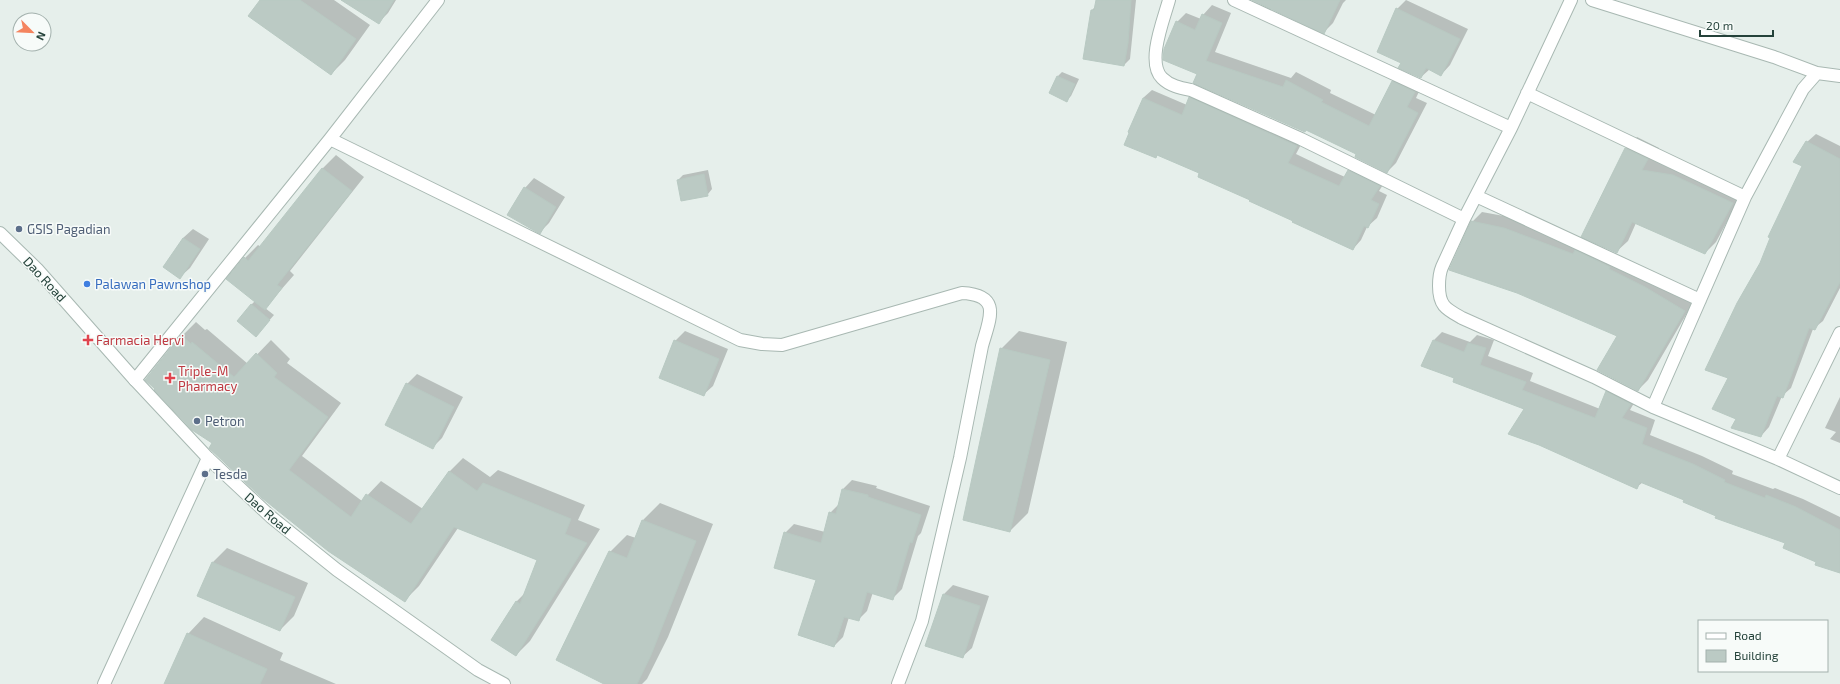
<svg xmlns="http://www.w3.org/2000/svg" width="1840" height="684" font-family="'Exo 2',sans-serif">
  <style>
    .shadow { fill: #0003 }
    .building { fill: #bbcac4; stroke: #b8c9c2 }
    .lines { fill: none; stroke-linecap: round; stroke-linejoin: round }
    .minor-casing { stroke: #a8b8b2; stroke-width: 14 }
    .tertiary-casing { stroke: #a8b8b2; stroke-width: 14 }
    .minor { stroke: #fff; stroke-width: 12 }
    .tertiary { stroke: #fff; stroke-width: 12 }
    .service-dot { fill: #5c6f8a; stroke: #f7fbf9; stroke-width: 1.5 }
    .shop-dot { fill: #3f7fe0; stroke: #f7fbf9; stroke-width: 1.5 }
    .health-dot { fill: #e0444e; stroke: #f7fbf9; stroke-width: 1.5 }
    .labels { text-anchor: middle; stroke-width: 3; stroke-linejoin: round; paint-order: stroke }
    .service-label { font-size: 13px; fill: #4e5e75; stroke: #f7fbf9; text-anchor: start }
    .street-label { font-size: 13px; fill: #24423a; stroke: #f7fbf9 }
    .shop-label { font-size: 13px; fill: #366cbe; stroke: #f7fbf9; text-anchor: start }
    .health-label { font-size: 13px; fill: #be3a42; stroke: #f7fbf9; text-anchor: start }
  </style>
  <rect width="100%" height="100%" fill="#e6efeb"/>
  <!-- shadow -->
  <path class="shadow" d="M260,0H334L370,25L345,60L331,74Z
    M365,0H396L388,13L379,22Z
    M1097,0H1136L1130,59L1124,65L1092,10L1096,6Z
    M1254,0H1346L1343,3L1333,23L1324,32Z
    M1406,0L1468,29L1450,65L1441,75L1430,69L1421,77L1402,62L1397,9Z
    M1212,5L1231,13L1215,52L1291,78L1296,72L1331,90L1330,93L1376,115L1392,82L1402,72L1423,83L1416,98L1427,103L1396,163L1387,172L1358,154L1198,73L1177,22L1186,13L1201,19L1203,15Z
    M1062,72L1079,79L1071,96L1066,101L1058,76Z
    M1198,89L1305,137L1296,154L1327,169L1345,177L1357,162L1388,177L1379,191L1387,195L1377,218L1367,227L1361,240L1353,249L1201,172L1158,154L1155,157L1143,98L1152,90L1187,105L1190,98Z
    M1816,134L1840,146V288L1823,321L1813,329L1791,388L1782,396L1769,427L1761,436L1737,418L1730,378L1761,263L1803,165L1807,142Z
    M1637,137L1659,148L1653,159L1743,192L1716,242L1705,253L1636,223L1628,241L1616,252L1626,149Z
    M336,155L364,177L290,271L294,275L265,308L274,315L260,331L251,305L255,301L245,258L258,245L261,247L323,168Z
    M708,170L712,189L708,194L678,180L683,175Z
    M534,178L565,197L549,223L540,232L525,188Z
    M1482,212L1515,218L1694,301L1648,380L1638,390L1618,336L1472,222Z
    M193,229L209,239L190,268L180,277L165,267L183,238Z
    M196,322L205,330L207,329L248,364L271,340L290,359L287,363L341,403L302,456L362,501L381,481L423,509L450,471L463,458L490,477L498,470L585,505L578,520L600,529L530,641L516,655V602L526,592L538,560L458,528L419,586L405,600L214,443L146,380L182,336Z
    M685,331L728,349L713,386L703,395L675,341Z
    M1019,331L1067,342L1028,513L1010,531L1001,349Z
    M1442,332L1470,342L1477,335L1494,340L1488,356L1533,373L1530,381L1600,409L1607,392L1615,384L1638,396L1630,410L1655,420L1650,435L1702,456L1733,471L1732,474L1773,489L1775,488L1803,499L1840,517V572L1818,562L1787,542L1717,515L1685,499L1643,482L1637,487L1525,409L1455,378L1434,340Z
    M417,374L463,397L442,438L432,448L407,384Z
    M1840,397V443L1830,439L1836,432L1825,428Z
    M852,480L877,486L876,488L930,506L921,533L918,536L902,589L893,598L873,592L867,611L858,620L849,617L843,637L834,646L818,579L785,533L794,524L825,532L830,513L839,504L843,489Z
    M660,503L713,524L668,637L647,679L642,684H606L610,552L627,535L636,538L643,520Z
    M227,548L308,583L294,616L280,630L198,596L213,562Z
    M953,585L989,596L972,648L962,657L944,594Z
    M204,617L283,653L280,660L336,684H165L188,634Z"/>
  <!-- building -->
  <path class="building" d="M260,0H300L356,39L331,75L248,16Z
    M341,0H394L379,24Z
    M1096,0H1131L1128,43L1124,66L1083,59L1091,10H1094Z
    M1252,0H1340L1324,34Z
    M1396,8L1460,39L1441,76L1426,68L1421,78L1398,68L1401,63L1377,52Z
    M1202,14L1222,23L1206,61L1283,87L1286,80L1323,100L1321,102L1369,126L1392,81L1415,92L1407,107L1418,113L1387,173L1355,157L1356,154L1306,130L1305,132L1193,83L1197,74L1163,60L1164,49L1176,21L1195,30Z
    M1057,76L1075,84L1067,102L1049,93Z
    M1189,97L1297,146L1288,163L1319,177L1339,186L1348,170L1380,186L1371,200L1379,204L1368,228L1364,226L1353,250L1292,222L1293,221L1249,201L1250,200L1198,177L1199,173L1157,155L1156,158L1124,145L1129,133L1128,132L1143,98L1182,115Z
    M1806,141L1840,159V282L1815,330L1809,328L1783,398L1777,396L1761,437L1731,428L1736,419L1712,409L1728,378L1705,370L1737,303L1760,263L1770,238L1768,237L1802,166L1793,162Z
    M1625,148L1648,159L1642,170L1673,175L1733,203L1705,254L1632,222L1617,253L1581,237Z
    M322,168L352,191L277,285L282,288L265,310L226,279L244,257L248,261Z
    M704,174L708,196L681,201L677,180Z
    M524,187L556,207L540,234L507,215Z
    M1471,221L1504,228L1573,254L1575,250L1610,267L1609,269L1645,287L1685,311L1638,391L1597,370L1617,336L1517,293L1449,270Z
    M183,238L200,249L180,279L163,267Z
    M251,304L270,320L256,337L237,321Z
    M181,335L191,344L192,342L234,377L256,353L277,373L274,377L328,417L289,470L351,517L366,494L411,524L449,471L477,491L483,483L571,519L565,534L587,543L516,656L491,640L516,601L520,604L537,560L454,527L405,602L328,551L262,498L209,448L212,443L192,430L154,390L155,389L145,380Z
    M674,340L719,359L704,396L659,378Z
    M1433,340L1464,352L1468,343L1486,348L1480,365L1526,382L1522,390L1595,418L1606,391L1631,404L1622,418L1647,428L1642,444L1693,464L1725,480L1724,482L1765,498L1766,495L1796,507L1840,530V573L1815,565L1816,562L1783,548L1785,543L1715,518L1716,516L1683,502L1684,500L1640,482L1637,489L1539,445L1508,434L1524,409L1453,382L1454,378L1421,366Z
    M1000,348L1050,360L1010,532L963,520Z
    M406,383L454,407L433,449L385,425Z
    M842,489L868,495V497L921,515L912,543L910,542L893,600L867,592L859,621L844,617L834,647L798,635L816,580L774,568L784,532L821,543L829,512L836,514Z
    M642,520L696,541L651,655L637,684H604L556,660L609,551L627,558Z
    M212,562L295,597L280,631L197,596Z
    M943,594L980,606L963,658L925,646Z
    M187,633L267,669L260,684H164Z"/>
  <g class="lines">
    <defs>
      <path id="minor" d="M1169,0C1164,19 1146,62 1162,78C1170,86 1181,88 1191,90L1301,139L1464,219
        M1234,0L1511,128
        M1571,0L1511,128L1464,219L1442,267C1439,274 1439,279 1439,286C1439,306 1446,309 1462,318L1594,377L1653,407L1778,459L1840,488
        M1592,0L1774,57L1817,73
        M1527,93L1745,197
        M330,139L740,340L762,344L782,345L962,293C1002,295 990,318 982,346L960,458L922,621L898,684
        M1476,196L1700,300
        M135,380L330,139L438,0
        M1653,407L1745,197L1803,89L1817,73L1840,76
        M1778,459L1840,333
        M104,684L208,458"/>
      <path id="tertiary" d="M0,233L37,269L135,380L208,458L271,517L337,570L478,670L504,684"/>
    </defs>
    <!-- minor casing -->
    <use href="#minor" class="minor-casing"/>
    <!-- tertiary casing -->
    <use href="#tertiary" class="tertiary-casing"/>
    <!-- minor -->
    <use href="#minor" class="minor"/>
    <!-- tertiary -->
    <use href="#tertiary" class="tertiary"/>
  </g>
  <!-- markers -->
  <g class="service-dot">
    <circle cx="19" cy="229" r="4"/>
    <circle cx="197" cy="421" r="4"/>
    <circle cx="205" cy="474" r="4"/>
  </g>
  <circle class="shop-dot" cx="87" cy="284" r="4"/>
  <g class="health-dot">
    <path d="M86 334h4v4h4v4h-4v4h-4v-4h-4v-4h4z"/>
    <path d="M168 372h4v4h4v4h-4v4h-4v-4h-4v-4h4z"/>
  </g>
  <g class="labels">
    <!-- service labels -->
    <g class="service-label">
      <text x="27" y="234">GSIS Pagadian</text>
      <text x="205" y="426">Petron</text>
      <text x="213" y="479">Tesda</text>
    </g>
    <!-- street labels -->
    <g class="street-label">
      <text transform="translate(45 279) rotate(47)" y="5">Dao Road</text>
      <text transform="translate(268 513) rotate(41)" y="5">Dao Road</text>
    </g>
    <!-- shop labels -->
    <g class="shop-label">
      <text x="95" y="289">Palawan Pawnshop</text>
    </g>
    <!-- health labels -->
    <g class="health-label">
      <text x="96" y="345">Farmacia Hervi</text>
      <text x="178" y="376">Triple-M<tspan x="178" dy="15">Pharmacy</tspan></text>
    </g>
  </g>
  <!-- legend -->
  <rect x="1698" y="620" width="130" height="52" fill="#f7fbf9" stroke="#a3b1ad"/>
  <rect x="1706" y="633" width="20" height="6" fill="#ffffff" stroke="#a3b1ad"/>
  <text x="1734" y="640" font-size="12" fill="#24423a">Road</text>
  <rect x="1706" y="650" width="20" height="12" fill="#bbcac4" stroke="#a3b1ad"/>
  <text x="1734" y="660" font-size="12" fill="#24423a">Building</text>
  <!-- north arrow -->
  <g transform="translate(32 32) rotate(114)"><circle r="19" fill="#f7fbf9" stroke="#a3b1ad"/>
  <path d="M0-3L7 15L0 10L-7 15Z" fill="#f4845f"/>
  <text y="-6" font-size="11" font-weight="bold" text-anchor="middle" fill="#24423a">N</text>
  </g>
  <!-- scale -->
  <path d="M1700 30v6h73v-6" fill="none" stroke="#24423a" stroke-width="2"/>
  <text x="1706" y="30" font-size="12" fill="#24423a" stroke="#f7fbf9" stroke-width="3" paint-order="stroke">20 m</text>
</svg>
